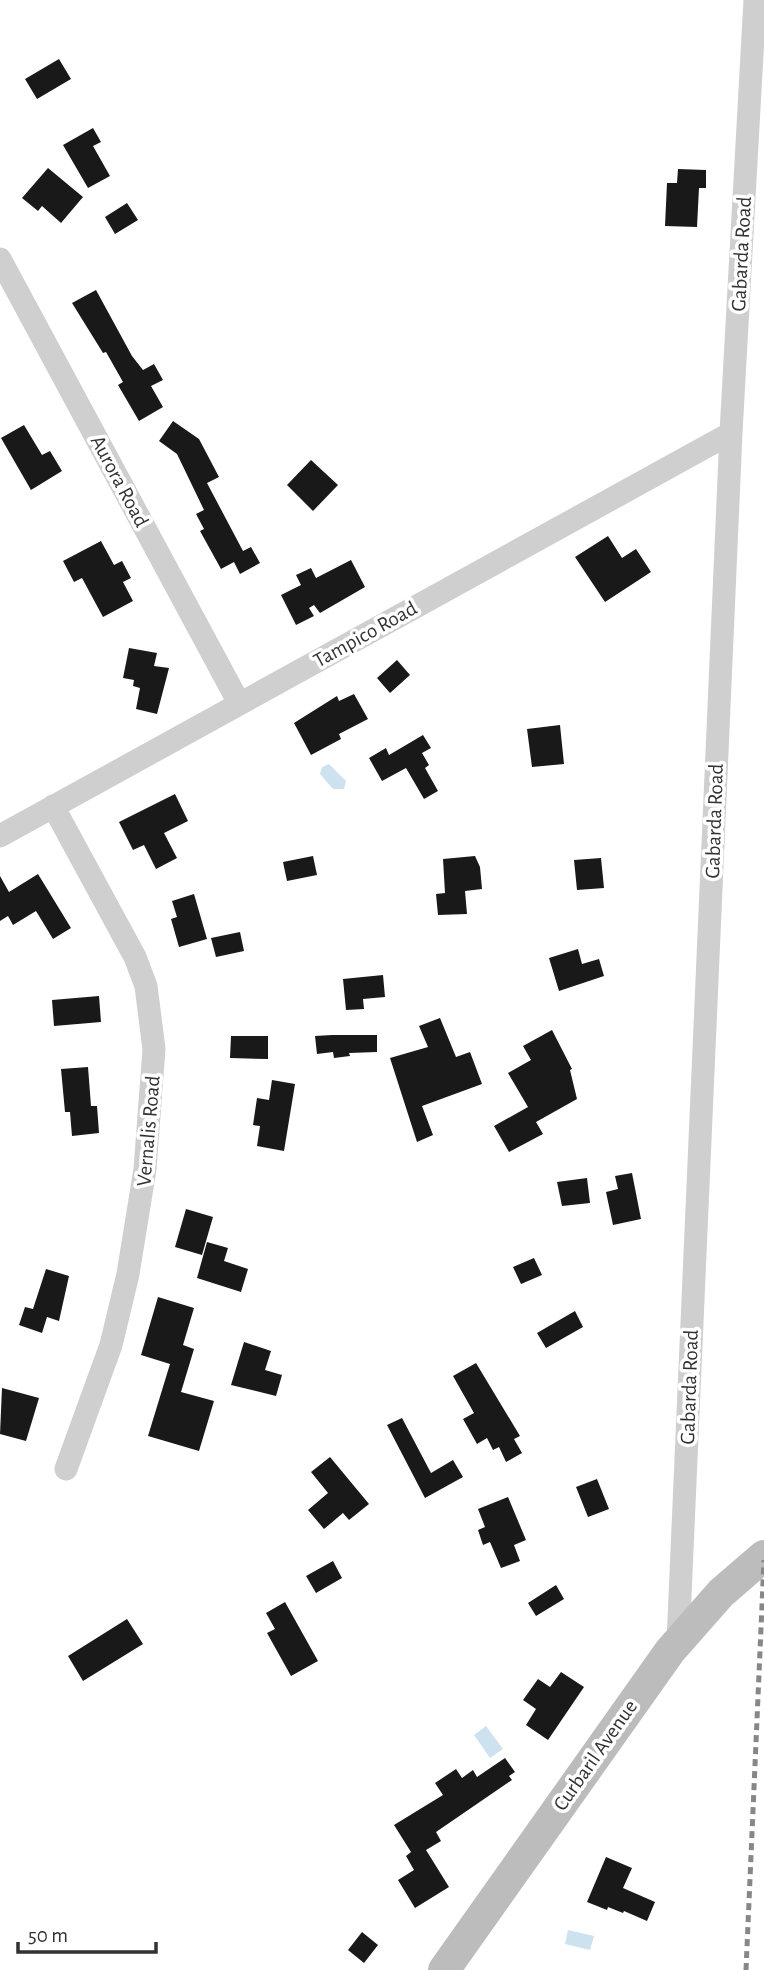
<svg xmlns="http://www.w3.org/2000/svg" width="764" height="1970" font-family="'Alegreya Sans',sans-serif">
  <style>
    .water { fill: #cde2ef }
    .building { fill: #191919 }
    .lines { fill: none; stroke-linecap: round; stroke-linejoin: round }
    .street { stroke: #cfcfcf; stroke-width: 23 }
    .secondary { stroke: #bcbcbc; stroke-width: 32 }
    .rail { stroke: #878787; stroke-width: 5; stroke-dasharray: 7 5; stroke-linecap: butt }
    .labels { text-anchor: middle; stroke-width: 7; stroke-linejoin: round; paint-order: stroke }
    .street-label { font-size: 21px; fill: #323232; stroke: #fff }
  </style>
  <rect width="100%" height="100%" fill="#fff"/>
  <!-- water -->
  <path class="water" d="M329,764L346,781L344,789H333L320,774L322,767Z
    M486,1726L503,1749L490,1758L474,1735Z
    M568,1930L594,1936L590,1950L565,1944Z"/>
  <!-- building -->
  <path class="building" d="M59,59L71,79L37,99L25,79Z
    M93,128L101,142L93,146L110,176L88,188L63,145Z
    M48,168L83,197L61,223L42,206L38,211L22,198Z
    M678,169L706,170V188H699L697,227L665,226L667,183H677Z
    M127,203L138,220L115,234L105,217Z
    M96,290L132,356L143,370L154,364L163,380L151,386L163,407L139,421L118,385L123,382L106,352L103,353L72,303Z
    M173,421L199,439L219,477L207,483L243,551L251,547L260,563L240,574L234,562L221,569L200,531L204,529L196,514L204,510L177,454L159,441Z
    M24,425L42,455L50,451L62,471L31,490L1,438Z
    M311,460L338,485L313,511L287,485Z
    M608,536L622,558L636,549L651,572L605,602L575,557Z
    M101,541L114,565L122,561L131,578L123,582L133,601L103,617L82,578L74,582L63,561Z
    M351,560L365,587L320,613L314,605L309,608L314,616L296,625L281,595L301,585L296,575L311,568L316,578Z
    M129,648L157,653L154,666L169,668L157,714L136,709L140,688L133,686L134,680L123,678Z
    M397,660L410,675L390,693L377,678Z
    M354,694L368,719L339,734L341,739L311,755L294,723L337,696L339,701Z
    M560,725L564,764L532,767L527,729Z
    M423,735L431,748L422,753L429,765L425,768L438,791L424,799L406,768L382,781L369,758L386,748L389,755Z
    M175,794L188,821L164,833L177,858L156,869L144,845L133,850L119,822Z
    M313,856L317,875L287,881L283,862Z
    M475,856L480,867L482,889L465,891L467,914L438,915L436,894L445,893L443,859Z
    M601,858L604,888L577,890L574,860Z
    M38,874L71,928L53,939L36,911L13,925L8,916L0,921V876L9,892Z
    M194,894L207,939L179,947L171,919L177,917L172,901Z
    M240,932L244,951L216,957L211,938Z
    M578,949L582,964L599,959L604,976L559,991L549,958Z
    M383,975L385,997L363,999L364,1009L346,1010L343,979Z
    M99,996L101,1022L54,1026L52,1000Z
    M440,1018L456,1057L470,1052L482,1084L422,1106L433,1135L417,1142L390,1058L428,1047L419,1026Z
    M552,1030L572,1069L570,1070L577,1099L536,1122L543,1134L509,1152L494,1126L528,1107L508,1073L531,1060L523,1046Z
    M332,1035H377V1052L349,1053L350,1056L334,1058L333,1052L317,1054L315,1036Z
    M231,1036H268V1059L230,1058Z
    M88,1067L91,1106H97L99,1133L72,1136L70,1112H65L61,1069Z
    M272,1080L295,1084L284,1151L257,1146L260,1126L253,1125L257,1098L269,1100Z
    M632,1173L641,1219L613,1225L606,1192L618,1189L615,1176Z
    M587,1178L590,1203L562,1206L557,1182Z
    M186,1209L213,1217L202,1255L175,1247Z
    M207,1242L228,1248L224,1261L248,1269L241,1292L197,1278Z
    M534,1258L542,1275L521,1284L513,1267Z
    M46,1269L69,1276L59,1321L47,1317L42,1333L19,1325L25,1307L33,1309Z
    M158,1297L194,1308L183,1345L194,1349L181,1392L214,1401L199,1451L148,1436L170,1364L141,1355Z
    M575,1311L583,1327L546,1348L537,1333Z
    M244,1342L271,1351L265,1370L282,1375L276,1396L231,1385Z
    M476,1363L520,1436L514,1439L522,1453L506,1462L499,1447L493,1450L487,1438L477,1444L463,1419L474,1413L453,1376Z
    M2,1388L39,1398L26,1441L0,1434Z
    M402,1418L431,1473L453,1460L463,1477L425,1498L387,1425Z
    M330,1457L369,1504L349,1520L343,1513L324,1529L308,1510L328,1493L311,1472Z
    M597,1479L609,1509L588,1517L576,1487Z
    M508,1497L526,1540L514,1545L520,1561L501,1568L490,1542L483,1545L478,1530L485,1527L478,1509Z
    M333,1561L342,1578L316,1593L306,1576Z
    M556,1585L564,1599L536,1616L528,1603Z
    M285,1602L318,1661L291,1676L267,1633L275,1629L266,1613Z
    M127,1619L143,1644L83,1681L68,1656Z
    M561,1672L584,1687L548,1740L526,1725L536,1709L523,1700L538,1679L550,1687Z
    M505,1758L515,1772L509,1776L512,1780L436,1832L441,1841L426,1850L449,1887L415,1908L398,1880L414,1870L406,1856L411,1852L394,1825L443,1795L435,1783L456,1769L462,1778L473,1770L477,1777Z
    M606,1857L632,1868L623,1888L655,1902L647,1921L624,1911L623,1913L608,1907L607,1910L587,1902Z
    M362,1932L378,1945L364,1963L348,1950Z"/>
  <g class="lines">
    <!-- street -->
    <path class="street" d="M0,259L239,703
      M53,806L135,957L146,986L154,1049L145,1169L128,1274L111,1345L66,1469
      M0,836L731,433
      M678,1642L731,433L755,0"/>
    <!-- secondary -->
    <path class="secondary" d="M444,1970L670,1651L721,1593L764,1556"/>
    <!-- rail -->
    <path class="rail" d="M746,1970L764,1560"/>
  </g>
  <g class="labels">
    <!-- street labels -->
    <g class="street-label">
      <text transform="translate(741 254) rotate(-87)" y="7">Gabarda Road</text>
      <text transform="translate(120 481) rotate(62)" y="7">Aurora Road</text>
      <text transform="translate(365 634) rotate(-29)" y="7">Tampico Road</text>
      <text transform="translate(714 821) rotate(-88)" y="7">Gabarda Road</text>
      <text transform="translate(148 1131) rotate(-85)" y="7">Vernalis Road</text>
      <text transform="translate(689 1387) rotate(-88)" y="7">Gabarda Road</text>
      <text transform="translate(595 1755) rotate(-55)" y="7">Curbaril Avenue</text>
    </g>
  </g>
  <!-- scale -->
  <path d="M18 1942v10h138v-10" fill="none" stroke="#323232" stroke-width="3.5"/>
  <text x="28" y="1942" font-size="21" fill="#323232" stroke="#ffffff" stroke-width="5" paint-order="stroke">50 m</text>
</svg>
